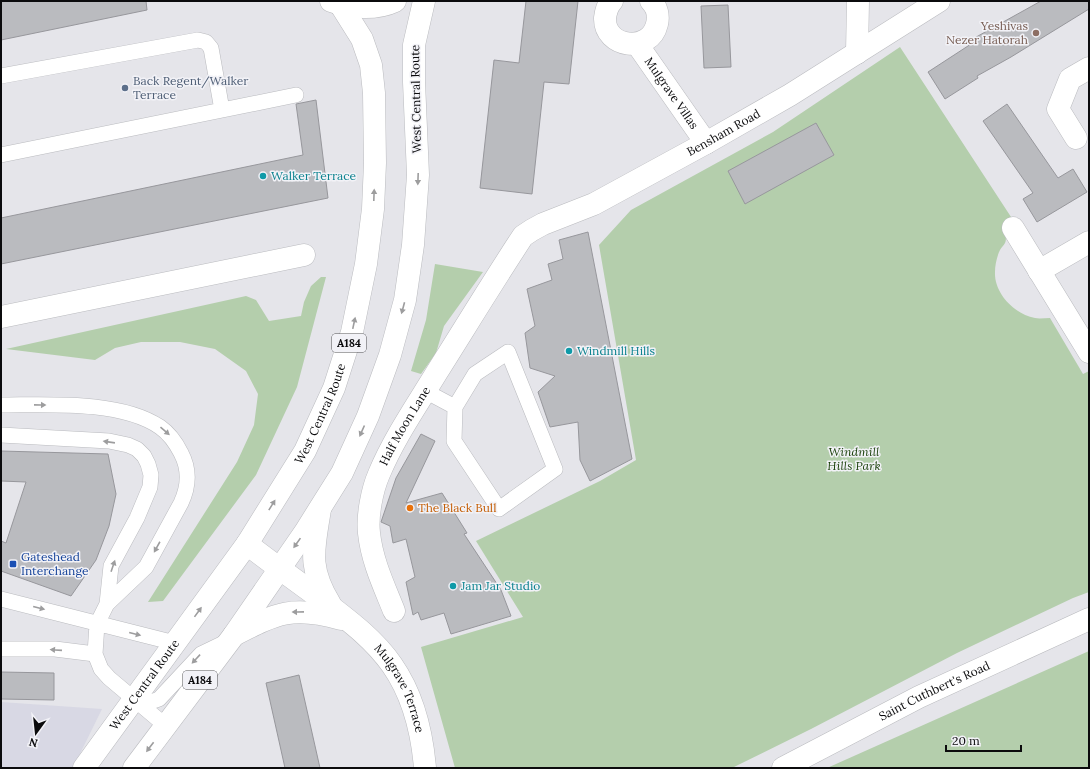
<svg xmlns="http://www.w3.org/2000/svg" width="1090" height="769" font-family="Lora,serif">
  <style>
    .built { fill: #d8d8e4 }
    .green { fill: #b4ceac }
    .building { fill: #babbbf; stroke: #97979c }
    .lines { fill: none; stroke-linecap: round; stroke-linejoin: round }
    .service-casing { stroke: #babbbf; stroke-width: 16 }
    .minor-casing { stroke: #babbbf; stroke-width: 23 }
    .trunk-casing { stroke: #babbbf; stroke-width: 23 }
    .service { stroke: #fff; stroke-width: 15 }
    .minor { stroke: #fff; stroke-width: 22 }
    .trunk { stroke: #fff; stroke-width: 22 }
    .oneway { fill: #9d9d9e }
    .education-dot { fill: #8d6e63; stroke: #f2f2f7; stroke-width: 1.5 }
    .service-dot { fill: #5c6f8a; stroke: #f2f2f7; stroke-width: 1.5 }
    .culture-dot { fill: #0f9aa8; stroke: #f2f2f7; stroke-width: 1.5 }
    .food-dot { fill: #e8710a; stroke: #f2f2f7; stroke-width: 1.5 }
    .transit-dot { fill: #1a4fb4; stroke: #f2f2f7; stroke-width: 1.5 }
    .labels { text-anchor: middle; stroke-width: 3; stroke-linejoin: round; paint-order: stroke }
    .shield { fill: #f2f2f7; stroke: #505053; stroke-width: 1 }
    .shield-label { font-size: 11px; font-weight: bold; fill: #0b0b0d }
    .education-label { font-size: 12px; fill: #785e54; stroke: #f2f2f7; text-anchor: end }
    .service-label { font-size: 12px; fill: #4e5e75; stroke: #f2f2f7; text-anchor: start }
    .street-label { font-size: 12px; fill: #0b0b0d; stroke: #f2f2f7 }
    .culture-label { font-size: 12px; fill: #0d838f; stroke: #f2f2f7; text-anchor: start }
    .park-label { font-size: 12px; font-style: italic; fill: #173e06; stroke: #f2f2f7 }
    .food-label { font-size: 12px; fill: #c56008; stroke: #f2f2f7; text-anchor: start }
    .transit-label { font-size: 12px; fill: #164399; stroke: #f2f2f7; text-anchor: start }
  </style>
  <rect width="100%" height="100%" fill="#e5e5ea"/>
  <!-- built -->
  <path class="built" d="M1,702L102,709L73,768H1Z"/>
  <!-- green -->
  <path class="green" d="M900,47L1013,220L1005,227C1005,232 1007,239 1005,243C1004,245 1001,248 1000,250C997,256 995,265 995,272C994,293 1014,314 1035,318C1039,319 1045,318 1050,318L1083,374L1089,371V592L1073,598L957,653L811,729L732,768H455L421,647L523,617L476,541L600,481L636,460L599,245L631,210L773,132Z
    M435,264L483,272L444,326L436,353L421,374L411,371L426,320Z
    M321,277H326L297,387L256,475L163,601L148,602L237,462L254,425L258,394L246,371L215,349L180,342H141L115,348L95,360L6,349L246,296L256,300L269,321L301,316L304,302L311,286Z
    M1089,651V768H827Z"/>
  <!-- building -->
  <path class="building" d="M1,1H146L147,10L1,40Z
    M526,1H578L569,84L544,82L532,194L480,188L494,60L519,63Z
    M1041,1H1089V9L1011,57L977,76L978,78L945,99L928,72L971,44L969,41Z
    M728,5L731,67L704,68L701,6Z
    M316,100L328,198L1,264V218L303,155L296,104Z
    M1007,104L1058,178L1073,169L1087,192L1037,222L1023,199L1033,193L983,121Z
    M816,123L834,155L745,204L728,171Z
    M588,232L632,459L590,481L580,460L578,422L550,427L538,392L555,376L530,368L525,333L535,326L527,289L552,280L548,264L563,259L559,240Z
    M421,434L435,441L406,503L442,493L467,533L464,534L501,590L511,616L451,634L444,613L421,620L418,612L413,615L406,582L415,577L406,539L393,543L390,526L381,522L396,478Z
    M1,451L108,454L116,494L109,526L96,560L71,596L1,571V541L6,543L26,482L1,481Z
    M1,672L54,673V700L1,699Z
    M299,675L320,768H285L266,683Z"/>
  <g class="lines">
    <defs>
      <path id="service" d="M1,76L198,40L206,42L211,48L222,110
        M1,155L296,95
        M425,391L455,407L454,441L499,509L555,469L508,352L475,374L455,407
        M1,405C48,405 120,400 160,427C170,434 176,443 181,453C190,470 189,486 181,503L146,567L107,604
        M1,435L109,441L128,445L137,449L144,456L148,464L151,475L150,487L137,518L111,566L107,604L97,624L95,654L101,669L109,678L166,726
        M1,599L175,643
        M1,649H55L95,654
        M135,700C144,703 150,703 159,699L201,654L228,641"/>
      <g id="minor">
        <path d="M612,1C607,6 606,11 605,18C604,48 650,54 657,24C659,16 657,7 651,1"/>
        <path id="s1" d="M637,44L706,143"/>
        <path d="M857,53L858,1"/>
        <path d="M1076,138L1058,109L1070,79L1089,68"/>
        <path d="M1013,228L1089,352"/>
        <path d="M1039,271L1089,242"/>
        <path d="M1,317L304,255"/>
        <path d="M320,509C314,549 307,566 330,604"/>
        <path id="s2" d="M247,544C269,561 291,577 313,593C341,615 371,635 392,665C413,695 422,732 425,768"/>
        <path id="s3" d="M394,611C384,586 372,561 369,533C367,516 372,490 379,474C394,438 417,405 437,372C466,326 494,280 523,236L532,230L543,224L594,204L706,143L790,95L939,1"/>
        <path d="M234,635C277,613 293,605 341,619"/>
        <path id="s4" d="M783,768L919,697L1089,619"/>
      </g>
      <g id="trunk">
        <path d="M331,1C350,8 376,10 395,1"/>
        <path id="s5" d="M84,768L247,544L305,451L334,388L352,332L366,264L373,209L375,163L374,93L371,65L362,39L340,4"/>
        <path d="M134,768L234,635L305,532L342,473L368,416L390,355L405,300L413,245L418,175L414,82V45L424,1"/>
      </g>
    </defs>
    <!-- service casing -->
    <use href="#service" class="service-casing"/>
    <!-- minor casing -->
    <use href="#minor" class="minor-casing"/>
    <!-- trunk casing -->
    <use href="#trunk" class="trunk-casing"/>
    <!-- service -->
    <use href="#service" class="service"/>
    <!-- minor -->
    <use href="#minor" class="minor"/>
    <!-- trunk -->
    <use href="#trunk" class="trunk"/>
  </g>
  <!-- one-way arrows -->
  <defs><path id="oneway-solid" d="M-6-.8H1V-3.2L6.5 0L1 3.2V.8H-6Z"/></defs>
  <g class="oneway">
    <use href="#oneway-solid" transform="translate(418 179) rotate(92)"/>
    <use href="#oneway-solid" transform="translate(374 195) rotate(-88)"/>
    <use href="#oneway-solid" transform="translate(403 308) rotate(105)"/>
    <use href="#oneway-solid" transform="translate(354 323) rotate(-78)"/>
    <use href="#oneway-solid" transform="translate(40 405) rotate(1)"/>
    <use href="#oneway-solid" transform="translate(165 431) rotate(41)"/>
    <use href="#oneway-solid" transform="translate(362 431) rotate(114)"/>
    <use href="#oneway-solid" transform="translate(109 442) rotate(-172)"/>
    <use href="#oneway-solid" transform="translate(272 505) rotate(-58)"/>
    <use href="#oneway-solid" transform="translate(297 543) rotate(125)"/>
    <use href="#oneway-solid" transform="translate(157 547) rotate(119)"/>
    <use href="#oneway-solid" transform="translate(113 566) rotate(-71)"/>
    <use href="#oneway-solid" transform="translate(39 608) rotate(14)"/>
    <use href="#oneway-solid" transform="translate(198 612) rotate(-54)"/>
    <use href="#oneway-solid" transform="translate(298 612) rotate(179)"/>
    <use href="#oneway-solid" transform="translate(135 634) rotate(14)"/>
    <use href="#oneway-solid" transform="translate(56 650) rotate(-176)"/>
    <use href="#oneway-solid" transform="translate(196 659) rotate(133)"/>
    <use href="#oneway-solid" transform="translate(150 747) rotate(127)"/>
  </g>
  <!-- markers -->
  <circle class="education-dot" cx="1036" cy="33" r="4"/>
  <circle class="service-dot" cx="125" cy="88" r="4"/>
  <g class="culture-dot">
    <circle cx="263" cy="176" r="4"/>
    <circle cx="569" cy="351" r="4"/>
    <circle cx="453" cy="586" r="4"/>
  </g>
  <circle class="food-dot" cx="410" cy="508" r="4"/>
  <rect class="transit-dot" x="9" y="560" width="8" height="8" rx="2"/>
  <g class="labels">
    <!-- shield labels -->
    <g class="shield">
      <rect x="332" y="334" width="34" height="18" rx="3"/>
      <rect x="183" y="671" width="34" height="18" rx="3"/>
    </g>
    <g class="shield-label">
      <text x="349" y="347">A184</text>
      <text x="200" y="684">A184</text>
    </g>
    <!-- education labels -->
    <g class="education-label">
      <text x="1028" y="30">Yeshivas<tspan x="1028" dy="14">Nezer Hatorah</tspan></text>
    </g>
    <!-- service labels -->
    <g class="service-label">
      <text x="133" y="85">Back Regent/Walker<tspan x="133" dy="14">Terrace</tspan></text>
    </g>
    <!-- street labels -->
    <g class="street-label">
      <text dy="4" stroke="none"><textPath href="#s1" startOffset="60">Mulgrave Villas</textPath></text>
      <text transform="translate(416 99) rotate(-91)" y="4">West Central Route</text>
      <text dy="4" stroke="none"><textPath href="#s3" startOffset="647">Bensham Road</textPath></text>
      <text dy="4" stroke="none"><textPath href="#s5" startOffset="427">West Central Route</textPath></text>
      <text dy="4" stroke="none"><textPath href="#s3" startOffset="197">Half Moon Lane</textPath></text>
      <text dy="4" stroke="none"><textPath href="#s5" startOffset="103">West Central Route</textPath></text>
      <text dy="4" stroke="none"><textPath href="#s2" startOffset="214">Mulgrave Terrace</textPath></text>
      <text dy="4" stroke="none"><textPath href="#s4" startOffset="170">Saint Cuthbert's Road</textPath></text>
    </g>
    <!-- culture labels -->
    <g class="culture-label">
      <text x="271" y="180">Walker Terrace</text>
      <text x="577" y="355">Windmill Hills</text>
      <text x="461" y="590">Jam Jar Studio</text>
    </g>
    <!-- park labels -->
    <g class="park-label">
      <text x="854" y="456">Windmill<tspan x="854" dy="14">Hills Park</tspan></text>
    </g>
    <!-- food labels -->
    <g class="food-label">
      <text x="418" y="512">The Black Bull</text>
    </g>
    <!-- transit labels -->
    <g class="transit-label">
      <text x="21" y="561">Gateshead<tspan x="21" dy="14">Interchange</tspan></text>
    </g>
  </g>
  <!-- border -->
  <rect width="1090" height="769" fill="none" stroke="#0b0b0d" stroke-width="4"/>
  <!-- north arrow -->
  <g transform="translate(36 733) rotate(195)" stroke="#f2f2f7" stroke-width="3" paint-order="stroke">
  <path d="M0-3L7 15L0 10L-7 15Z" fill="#0b0b0d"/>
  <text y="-6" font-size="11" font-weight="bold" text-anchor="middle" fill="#0b0b0d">N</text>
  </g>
  <!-- scale -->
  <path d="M946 745v6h75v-6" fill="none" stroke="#0b0b0d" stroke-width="2"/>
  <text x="952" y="745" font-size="12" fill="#0b0b0d" stroke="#f2f2f7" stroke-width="3" paint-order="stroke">20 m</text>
</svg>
